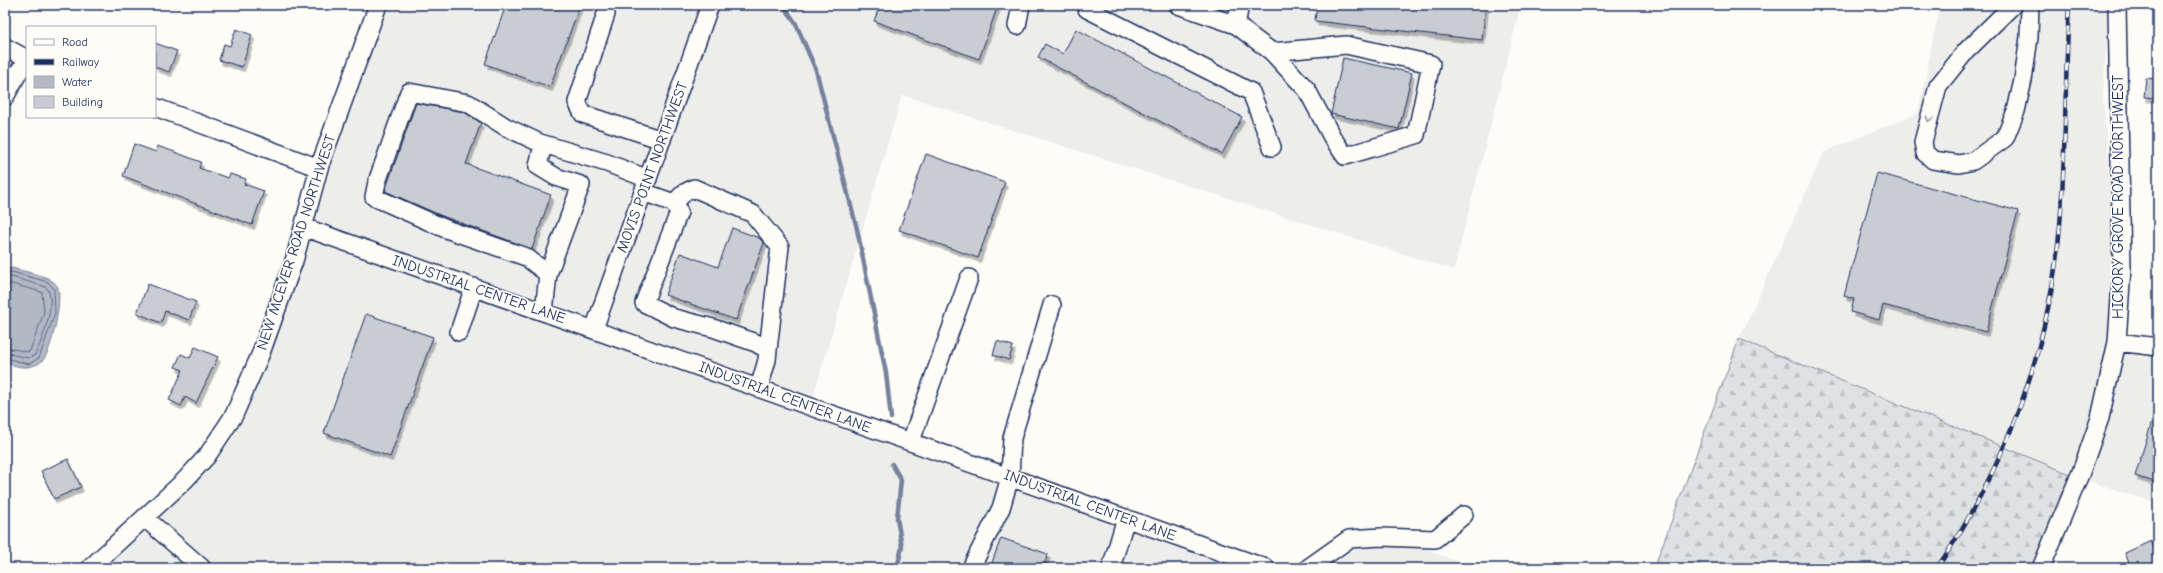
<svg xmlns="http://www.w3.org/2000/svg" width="2163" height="573" font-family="'Comic Neue',sans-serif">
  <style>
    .built { fill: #edeeec }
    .forest { fill: url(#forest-firs); stroke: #7e88a0 }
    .water { fill: #b3b8c5; stroke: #76819c }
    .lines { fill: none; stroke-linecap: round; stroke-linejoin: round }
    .shore { stroke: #586687; stroke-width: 1 }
    .stream { stroke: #76819c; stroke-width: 4.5 }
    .building { fill: #c9ccd3; stroke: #1b2f5e; filter: url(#shadow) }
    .minor-casing { stroke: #1b2f5e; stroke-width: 20 }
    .minor { stroke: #fdfcf7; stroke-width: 17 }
    .rail-casing { stroke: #1b2f5e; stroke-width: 4.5 }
    .rail { stroke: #fdfcf7; stroke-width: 3; stroke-dasharray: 9; stroke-linecap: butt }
    .oneway { stroke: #8c96aa }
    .labels { text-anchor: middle; stroke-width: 3.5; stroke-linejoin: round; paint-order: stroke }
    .street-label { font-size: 15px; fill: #1b2f5e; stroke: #fdfcf7 }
  </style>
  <defs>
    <pattern id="forest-firs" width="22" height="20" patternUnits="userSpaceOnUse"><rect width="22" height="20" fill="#e0e1e3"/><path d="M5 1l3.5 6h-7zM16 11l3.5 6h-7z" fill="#c0c1c5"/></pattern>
    <filter id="shadow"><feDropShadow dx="2.5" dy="4.5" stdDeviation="0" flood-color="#0004"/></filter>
  </defs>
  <rect width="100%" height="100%" fill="#fdfcf7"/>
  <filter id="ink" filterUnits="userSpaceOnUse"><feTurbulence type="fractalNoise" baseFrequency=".025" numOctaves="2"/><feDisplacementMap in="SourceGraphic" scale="8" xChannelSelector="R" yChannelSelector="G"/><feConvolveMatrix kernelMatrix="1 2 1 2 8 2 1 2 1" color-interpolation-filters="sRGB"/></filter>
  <g filter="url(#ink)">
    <!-- built -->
    <path class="built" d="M387,5H1521L1454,270L902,95L813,398L1247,568H95L210,446L254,376Z
      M1940,5H2109L2103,96L2119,290L2108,327L2158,343V504L2075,476L1739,339L1824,152L1918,113Z
      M1384,531L1472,568H1324Z"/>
    <!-- forest -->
    <path class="forest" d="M1739,339L2075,476L2035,568H1654Z"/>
    <!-- water -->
    <path class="water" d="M12,268C21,271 46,275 52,281C54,282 57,285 58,288C62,301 52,352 42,361C32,370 15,368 5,361V270Z"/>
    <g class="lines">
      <!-- shore -->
      <path class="shore" d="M5,273L12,272L48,282L54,289L55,313L39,358L29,364L5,358
        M5,278L12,277L46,287C58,300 42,341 35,355L28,358L5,353
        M5,284H12L42,292L44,312L30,351L27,352L5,347"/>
      <!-- stream -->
      <path class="stream" d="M783,5L795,22L816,70L857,229L886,373L891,418
        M892,464L901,480L897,518L902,547L897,568"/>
    </g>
    <!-- building -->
    <path class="building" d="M506,5H580L550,87L485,64Z
      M880,5H998L979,59L874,21Z
      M1317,5H1486L1482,40L1315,21Z
      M236,29L252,35L242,67L219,60L224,44L230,46Z
      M1076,29L1242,117L1222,154L1038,57L1045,44L1063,54Z
      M155,43L177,51L169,72L155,67Z
      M1343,58L1412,73L1399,129L1331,114Z
      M2146,78L2158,79L2157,98L2144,97Z
      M416,103L464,112L481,123L466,164L551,195L532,249L442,216L385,191Z
      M134,144L156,152L157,146L172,151L201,162L199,168L228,178L230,174L246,179L244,184L264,191L252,225L123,176Z
      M926,154L1005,182L978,258L899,230Z
      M1877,173L2018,211L1986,332L1883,305L1879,320L1851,312L1854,299L1844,296Z
      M732,228L759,238L764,243L736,320L665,295L680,253L718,267Z
      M148,284L196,302L189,320L165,311L161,323L137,313Z
      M366,314L433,337L390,457L324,433Z
      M997,341L1013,346L1009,360L993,355Z
      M195,347L218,357L196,403L185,397L181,406L169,400L183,370L175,367L181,354L190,358Z
      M2155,412H2158V483L2135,476Z
      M68,459L81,487L54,499L41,471Z
      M1001,538L1048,554L1043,568H990Z
      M2151,541L2158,557V565L2152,568H2131L2125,553Z"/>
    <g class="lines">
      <defs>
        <path id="minor" d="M1088,5L1087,9L1251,92L1272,147
          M1178,5L1236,25L1272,52L1307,90L1332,137L1345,156L1416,135L1431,64L1346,45L1272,52
          M2013,5L1966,51L1938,86L1923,142L1925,153L1933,160L1959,164L1973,161L2005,138L2016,111L2023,80L2029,37L2030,5
          M606,14L577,102L583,114L662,140
          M1236,25L1240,5
          M1017,26L1021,5
          M5,47L27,59
          M5,97L26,59
          M155,107L319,168
          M543,144L538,166L556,177L581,185L548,274
          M643,192L674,203L679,212L644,303L674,318L713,328L756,343L768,350L767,360L759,388
          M674,203L684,193L694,188L753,214L780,247L768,350
          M303,227L1266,568
          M544,312L548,274L526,257L446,229L374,197L377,182L409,92L468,103L506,127L540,143L607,163L648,179
          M594,329L710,5
          M459,332L474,287
          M2117,342L2158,347
          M911,441L969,278
          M145,518L202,568
          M90,568L185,480L207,456L234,415L261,353L294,261L319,168L378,5
          M971,568L1001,508L1010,477L1012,438L1052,305
          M1111,568L1126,518
          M1308,568L1349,539L1381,537L1435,539L1464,515
          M2041,568L2081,472L2100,418L2117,342L2122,268L2117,5"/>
      </defs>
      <!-- minor casing -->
      <use href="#minor" class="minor-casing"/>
      <!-- minor -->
      <use href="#minor" class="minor"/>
      <defs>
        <path id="rail" d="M1937,568C2006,467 2050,348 2060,225C2066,152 2065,78 2069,5"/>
      </defs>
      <!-- rail casing -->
      <use href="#rail" class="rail-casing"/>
      <!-- rail -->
      <use href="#rail" class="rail"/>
    </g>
    <!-- one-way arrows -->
    <defs><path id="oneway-chevron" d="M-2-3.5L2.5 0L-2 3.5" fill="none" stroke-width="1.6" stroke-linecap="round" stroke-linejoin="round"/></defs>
    <use class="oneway" href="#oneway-chevron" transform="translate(1929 119) rotate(105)"/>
  </g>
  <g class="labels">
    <!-- street labels -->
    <g class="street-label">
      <text transform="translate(652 167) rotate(-70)" y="5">MOVIS POINT NORTHWEST</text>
      <text transform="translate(2118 197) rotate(-90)" y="5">HICKORY GROVE ROAD NORTHWEST</text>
      <text transform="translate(296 242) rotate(-72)" y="5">NEW MCEVER ROAD NORTHWEST</text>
      <text transform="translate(479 289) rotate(19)" y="5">INDUSTRIAL CENTER LANE</text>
      <text transform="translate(785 397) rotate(20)" y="5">INDUSTRIAL CENTER LANE</text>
      <text transform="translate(1090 505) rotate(20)" y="5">INDUSTRIAL CENTER LANE</text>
    </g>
  </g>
  <!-- margin -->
  <rect width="2163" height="573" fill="none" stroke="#fdfcf7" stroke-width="20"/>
  <rect x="10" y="10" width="2143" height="553" fill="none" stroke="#1b2f5e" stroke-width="1.5" filter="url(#ink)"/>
  <!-- legend -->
  <rect x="26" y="26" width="130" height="92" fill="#fdfcf7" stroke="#a3aaba"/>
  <rect x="34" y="39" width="20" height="6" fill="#fdfcf7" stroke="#a3aaba"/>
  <text x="62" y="46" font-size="12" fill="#1b2f5e">Road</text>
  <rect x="34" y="59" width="20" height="6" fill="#1b2f5e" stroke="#a3aaba"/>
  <text x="62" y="66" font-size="12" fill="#1b2f5e">Railway</text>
  <rect x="34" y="76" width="20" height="12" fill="#b3b8c5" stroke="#a3aaba"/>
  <text x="62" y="86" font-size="12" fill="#1b2f5e">Water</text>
  <rect x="34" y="96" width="20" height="12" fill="#c9ccd3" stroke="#a3aaba"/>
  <text x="62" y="106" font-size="12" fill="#1b2f5e">Building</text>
</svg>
